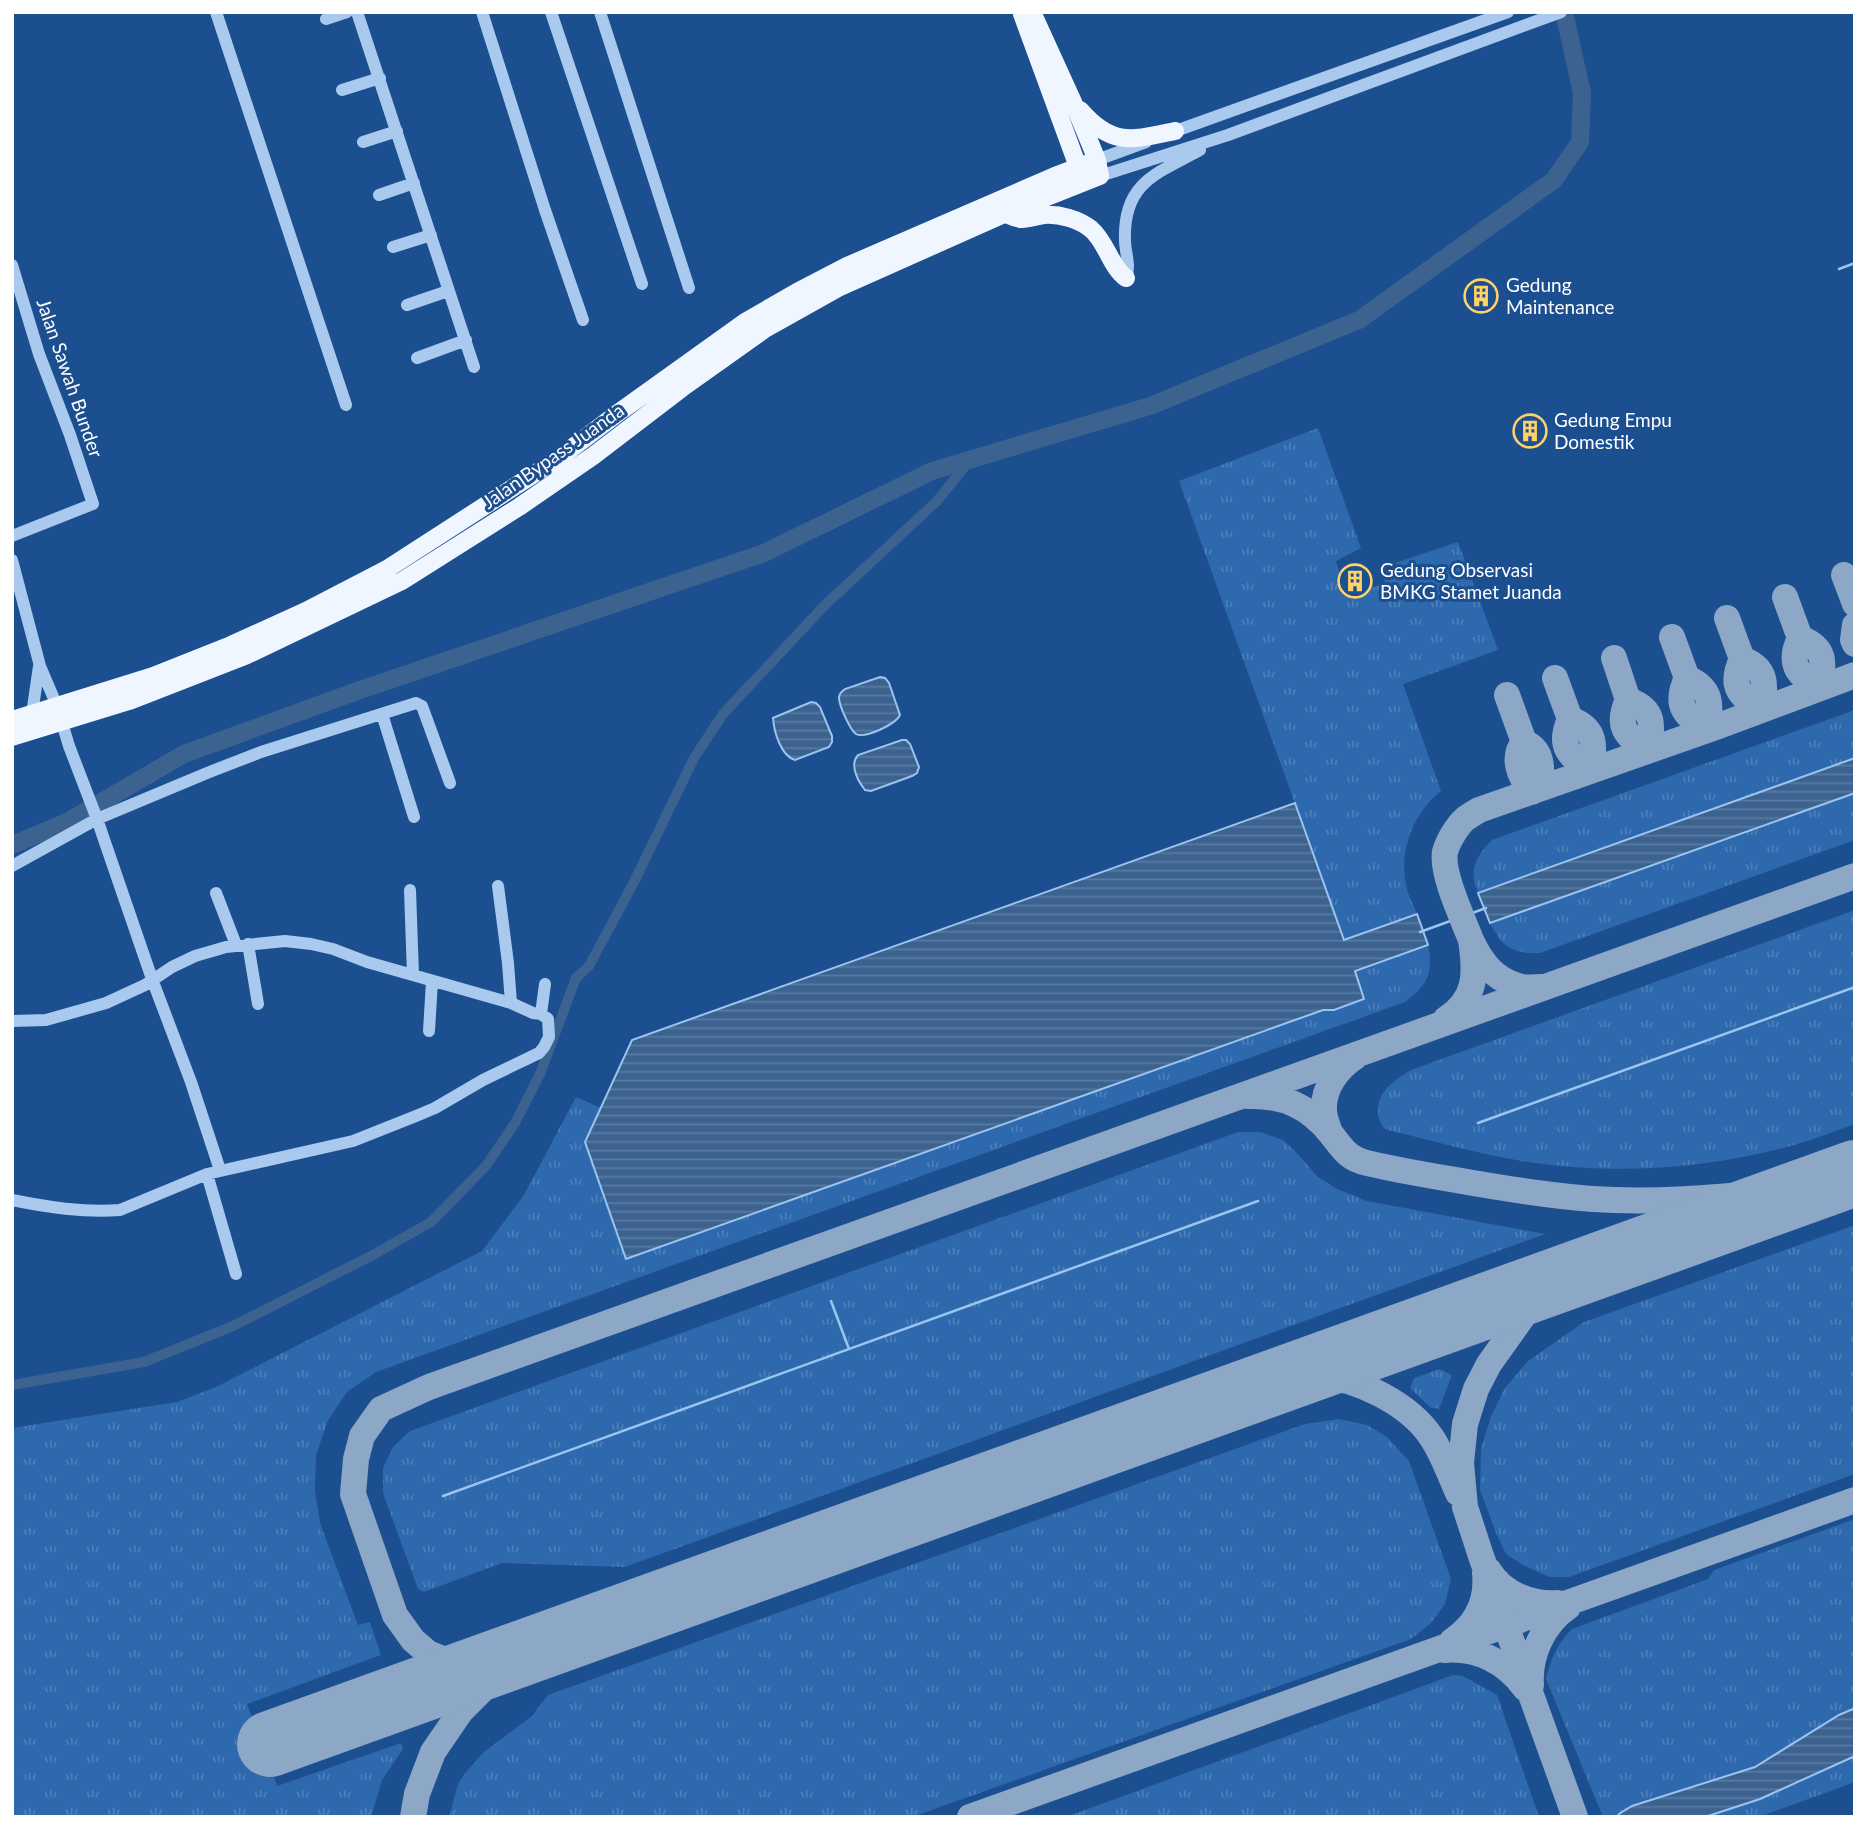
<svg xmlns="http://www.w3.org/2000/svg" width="1867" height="1829" font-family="Lato,sans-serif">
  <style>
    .grass { fill: url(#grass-tufts) }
    .water { fill: url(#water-rules); stroke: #9cc4f0; stroke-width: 2 }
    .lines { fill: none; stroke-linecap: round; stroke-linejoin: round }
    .stream { stroke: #9cc4f0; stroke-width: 2.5 }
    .canal { stroke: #3c6290; stroke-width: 10 }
    .river { stroke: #3c6290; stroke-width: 18 }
    .taxiway { stroke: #8da7c7; stroke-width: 26 }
    .runway { stroke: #8da7c7; stroke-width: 66 }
    .minor { stroke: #a9c9ee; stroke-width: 12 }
    .major { stroke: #f0f6ff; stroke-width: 18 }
    .labels { text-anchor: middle; stroke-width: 6; stroke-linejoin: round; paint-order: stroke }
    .poi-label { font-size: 19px; fill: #fff; stroke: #1b4f8f; text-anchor: start }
    .street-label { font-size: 19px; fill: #fff; stroke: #1b4f8f }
  </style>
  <defs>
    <pattern id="grass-tufts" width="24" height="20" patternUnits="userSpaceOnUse" patternTransform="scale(1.75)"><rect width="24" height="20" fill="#2e69ad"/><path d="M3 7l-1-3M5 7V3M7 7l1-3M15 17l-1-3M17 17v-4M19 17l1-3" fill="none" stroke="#4d80b9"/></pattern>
    <pattern id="water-rules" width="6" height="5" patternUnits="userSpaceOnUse" patternTransform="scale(1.75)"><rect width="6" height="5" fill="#3c6290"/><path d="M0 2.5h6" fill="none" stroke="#597aa1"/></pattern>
  </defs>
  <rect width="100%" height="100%" fill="#1b4f8f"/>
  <!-- grass -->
  <path class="grass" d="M1318,428L1361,548L1336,561L1347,596L1385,583L1380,568L1458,542L1498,650L1403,684L1441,791C1412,814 1398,853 1407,889C1409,897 1414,906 1417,914L1344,940L1179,481Z
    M1855,710V758L1478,893C1468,869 1476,857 1492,840Z
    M1855,793V840L1540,953C1513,953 1503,949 1490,923Z
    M1855,910V1124C1835,1131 1815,1139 1794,1145C1710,1168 1621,1175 1535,1163C1484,1156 1434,1141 1384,1129C1367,1102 1388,1083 1411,1070Z
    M1428,945C1434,974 1427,985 1405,1002L376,1372L347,1392L328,1420L316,1455L315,1491L320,1523L358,1625L370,1622L381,1655L247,1704L277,1786L401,1743L403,1749L382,1780L371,1817H12V1428L177,1402L216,1387L482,1251L524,1195L576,1097L601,1108L585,1142L1323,1010H1334L1364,998L1355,971Z
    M1238,1132H1260L1283,1140L1294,1150L1318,1177L1337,1189L1367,1201L1545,1234L625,1567L502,1563L424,1592L418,1589L383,1493V1468L393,1447L410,1431Z
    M1855,1225V1474L1569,1577H1550L1523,1565L1506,1554L1496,1533L1480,1490L1481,1449L1491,1416L1505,1388L1528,1361L1584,1322Z
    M1440,1369L1452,1375L1439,1409L1430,1407L1410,1388L1414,1378Z
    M1339,1419L1367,1425L1387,1437L1409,1461L1451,1579L1445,1604L1431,1623L1411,1639L912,1817H449L458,1784L465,1773L484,1752L532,1716L548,1695L1305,1424Z
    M1855,1519V1782L1759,1817H1603L1546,1679C1552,1656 1556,1646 1572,1629L1708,1579L1714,1570Z
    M1453,1675L1463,1676L1497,1695L1539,1817H1066Z"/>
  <!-- water -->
  <path class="water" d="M880,677L885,678L889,683L900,715C896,724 865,739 856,734C850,730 839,705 839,698C839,693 842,692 845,689Z
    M811,702L816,703L820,707L832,736V742L829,747L795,760C781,756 774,732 773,718Z
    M902,740H906L910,744L919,767L917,773L912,776L871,791L865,790C858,781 849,765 858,755Z
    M1855,758V793L1490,923L1478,893Z
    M1295,803L1344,940L1417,914L1428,945L1355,971L1364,999L1334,1010H1323L626,1259L585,1142L632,1040Z
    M1855,1708V1756L1760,1799L1705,1817H1617L1619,1814L1632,1806L1755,1767L1839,1715Z"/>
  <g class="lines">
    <!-- stream -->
    <path class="stream" d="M1839,269L1855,263
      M1420,932L1486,908
      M1478,1123L1855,987
      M831,1301L849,1349
      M443,1496L1258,1201"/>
    <!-- canal -->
    <path class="canal" d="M12,1385L144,1362L233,1326L371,1256L431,1222L486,1166L515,1123L540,1074L576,978L589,966L634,882L694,758L723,714L826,604L937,501L970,460"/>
    <!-- river -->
    <path class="river" d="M12,845L67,822L184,754L360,690L764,553L932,471L1150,406L1359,320L1554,180L1580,142L1582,93L1564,12"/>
    <!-- taxiway -->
    <path class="taxiway" d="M1844,575L1855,604
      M1785,597L1800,638C1826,648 1825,663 1819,688C1796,674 1788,663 1800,638
      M1727,618L1742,659C1768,669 1766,685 1761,710C1739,695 1729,686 1742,659
      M1855,625L1853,640L1855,644
      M1672,637L1687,678C1713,689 1711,705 1707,730C1684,715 1674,705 1687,678
      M1614,658L1628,700C1655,709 1653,725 1648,750C1625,737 1616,725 1628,700
      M1555,678L1570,719C1597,729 1595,746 1590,771C1568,755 1558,746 1570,719
      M1507,695L1524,742C1544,750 1544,774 1536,790
      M1524,742C1511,758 1520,778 1532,792
      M1471,940C1463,919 1441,873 1445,852C1448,841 1457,826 1465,819C1469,816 1474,813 1479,810L1716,727L1855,675
      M1446,1019C1477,999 1476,973 1471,940C1481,962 1494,979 1518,986C1525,989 1534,987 1541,987
      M1248,1096C1283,1095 1309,1106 1331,1134C1343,1149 1347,1158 1367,1163C1396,1170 1426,1175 1456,1180C1501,1188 1548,1196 1593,1199C1666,1204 1739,1195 1811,1189
      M1330,1133C1328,1126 1324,1118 1324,1110C1323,1088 1337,1069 1355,1057
      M1565,1278L1526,1312L1489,1364L1476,1389L1465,1424L1461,1463L1465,1507L1481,1556L1575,1817
      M1283,1379C1293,1378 1305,1375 1315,1375C1357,1378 1409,1403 1432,1438C1443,1455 1450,1475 1458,1493
      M1489,1571C1503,1594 1532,1605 1558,1603
      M1452,1641C1476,1625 1488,1602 1485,1573
      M1444,1650C1477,1647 1506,1662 1525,1688
      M502,1660L470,1664L448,1661L428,1653L413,1640L395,1615L353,1494L356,1459L362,1436L381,1409L429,1387L1855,876
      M1531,1685C1529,1655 1543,1624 1568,1607
      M413,1817L417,1794L433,1752L461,1711L494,1678L541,1646
      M970,1817L1855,1500"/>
    <!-- runway -->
    <path class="runway" d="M270,1744L1855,1173"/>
    <!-- minor -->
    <path class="minor" d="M216,12L346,405
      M357,12L474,367
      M482,12L545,210L583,320
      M551,12L642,284
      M600,12L689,288
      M326,19L347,12
      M342,90L380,78
      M1170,133L1508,12
      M363,142L397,131
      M1097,160L1146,142
      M1100,176L1228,135L1561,12
      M379,195L414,183
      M393,247L431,235
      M12,265L39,354L70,435L93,504L12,536
      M1126,278C1131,265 1125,253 1125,240C1123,182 1158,173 1200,150
      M407,305L448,291
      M417,358L466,340
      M12,560L40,666L57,706L69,746L97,819L152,979L191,1082L220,1170
      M32,714L39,666
      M382,714L414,817
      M12,866L97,819L207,773L261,752L416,703L422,706L450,783
      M498,886L508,963L511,1003
      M410,890L413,975
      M216,893L236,945
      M248,944L258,1004
      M541,1014L545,984
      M12,1021L46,1020L106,1003L145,985L172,967L195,956L226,947L285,941L311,944L333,949L367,962L511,1003L533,1013L541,1014L548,1019L549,1037L544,1047L539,1053L483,1080L435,1108L416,1116L353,1141L207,1174L120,1210C84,1213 47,1207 12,1200
      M429,1031L432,981
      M207,1174L236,1274"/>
    <!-- major -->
    <path class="major" d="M1022,14L1081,175
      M1080,110C1112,147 1132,140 1175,131
      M1006,214C1011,216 1017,219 1022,219C1029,219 1037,216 1044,215C1060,214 1078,219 1091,229C1107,243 1110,266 1126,278
      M12,720L153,676L231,645L306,611L387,569L559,458L618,413L745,322L797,292L847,266L1055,176L1097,160
      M12,737L129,701L247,655L402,581L519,507L593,456L682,388L765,329L840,287L1004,214L1100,176L1097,160L1073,102L1032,12"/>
  </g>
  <!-- icons -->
  <defs>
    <symbol id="building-ring" viewBox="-11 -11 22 22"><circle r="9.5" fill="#1b4f8f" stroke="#ffd166" stroke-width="1.5"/><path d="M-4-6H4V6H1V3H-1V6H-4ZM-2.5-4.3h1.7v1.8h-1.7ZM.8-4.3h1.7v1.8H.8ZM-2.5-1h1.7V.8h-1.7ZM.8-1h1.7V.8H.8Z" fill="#ffd166"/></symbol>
  </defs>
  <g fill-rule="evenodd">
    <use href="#building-ring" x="1462" y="277" width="38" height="38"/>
    <use href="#building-ring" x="1511" y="412" width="38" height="38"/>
    <use href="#building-ring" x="1336" y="562" width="38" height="38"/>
  </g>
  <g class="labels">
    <!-- poi labels -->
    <g class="poi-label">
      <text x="1506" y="292">Gedung<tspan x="1506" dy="22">Maintenance</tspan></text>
      <text x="1554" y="427">Gedung Empu<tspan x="1554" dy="22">Domestik</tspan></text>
      <text x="1380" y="577">Gedung Observasi<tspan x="1380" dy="22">BMKG Stamet Juanda</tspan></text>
    </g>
    <!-- street labels -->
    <g class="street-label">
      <text transform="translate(70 378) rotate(71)" y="7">Jalan Sawah Bunder</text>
      <text transform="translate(553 456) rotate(-35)" y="7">Jalan Bypass Juanda</text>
    </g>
  </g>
  <!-- border -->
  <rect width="1867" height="1829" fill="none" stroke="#ffffff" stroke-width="28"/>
</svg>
